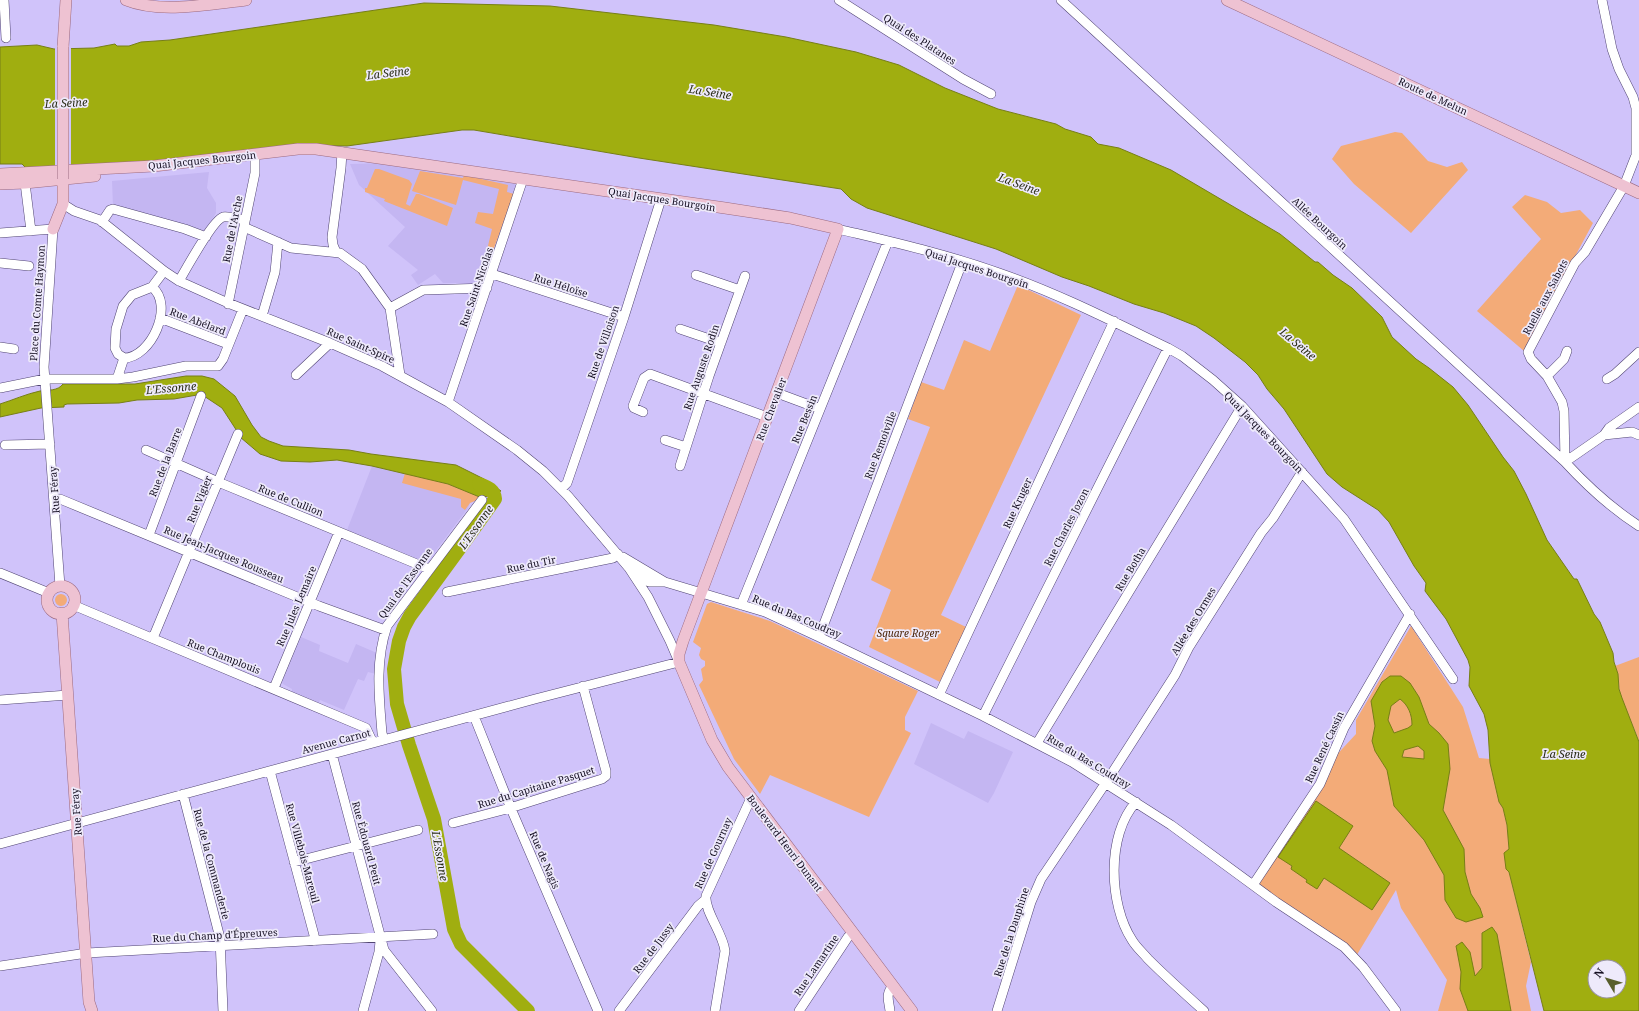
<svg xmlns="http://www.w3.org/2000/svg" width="1639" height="1011" font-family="'Noto Serif',serif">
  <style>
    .built { fill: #c4b6f2 }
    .green { fill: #f3ab78 }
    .water { fill: #a0ae10; stroke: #777f16; fill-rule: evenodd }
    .pier { fill: #d0c3fa }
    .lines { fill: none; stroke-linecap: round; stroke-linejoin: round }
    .river { stroke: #a0ae10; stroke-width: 14 }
    .minor-casing { stroke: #514573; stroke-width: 10 }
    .major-casing { stroke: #9b6a81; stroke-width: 12 }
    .minor { stroke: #fff; stroke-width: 9 }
    .major { stroke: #eec2d2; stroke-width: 11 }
    .major-bridge-casing { stroke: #9b6a81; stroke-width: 12; stroke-linecap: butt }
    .major-bridge { stroke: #eec2d2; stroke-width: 11 }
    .labels { text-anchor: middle; stroke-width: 3.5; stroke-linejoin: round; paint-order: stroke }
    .street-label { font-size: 10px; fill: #161023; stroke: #eeeafb }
    .park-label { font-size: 10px; font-style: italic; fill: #471f00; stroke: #eeeafb }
    .water-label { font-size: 11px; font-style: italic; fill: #292c16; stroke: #eeeafb }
  </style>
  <rect width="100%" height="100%" fill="#d0c3fa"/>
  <!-- built -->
  <path class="built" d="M389,163L515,184V193L486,281L483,283H443L435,274L418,285L411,275L418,270L388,246L405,227L359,185L350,164Z
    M209,172L207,188L216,203V213L205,232L203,233L113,206L112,181Z
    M372,466L448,484L482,498L470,503L468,508L428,561L426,562L347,530Z
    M301,637L320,645L319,651L348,663L356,644L377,653L376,674L368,672L364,681L358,679L344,710L320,700L319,703L292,692V689L283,684L282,682Z
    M931,723L964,739L968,731L1013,752L994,793L988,803L914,764Z"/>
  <!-- green -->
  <path class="green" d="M1395,132L1402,133L1428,161L1447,167L1462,162L1468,170L1411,233L1354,184L1332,159L1341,146Z
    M375,169H379L409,180L412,184L406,204L410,206L416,194H419L453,208L447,226L384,201L385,199L365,192V188H367Z
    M420,171L463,178L464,175L508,185L507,192L514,194L487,267H483L492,229L475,223L478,212L493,214L499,189L463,180L456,205L412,191Z
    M1525,195L1547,202L1561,213L1580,210L1593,223L1524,351L1477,311L1541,239L1512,207Z
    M1018,285L1081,315L941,615L966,627L940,682L869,647L891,590L871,580L930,427L908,419L921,382L944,390L964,340L990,351Z
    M405,473L448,484L482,498L470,503L465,510L461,507V499L402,483Z
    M55 600a6 6 0 1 1 12 0a6 6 0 1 1-12 0Z
    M711,602L770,621L918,691L905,717V730L911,733L869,817L770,775L760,794L734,759L699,685L703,680L701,669L705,666V661L701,659L699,655L701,648L693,642L707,604Z
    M1411,626L1463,707L1479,758L1490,759L1499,802L1503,808L1507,825L1509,849L1506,869L1509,872L1531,962L1526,986L1531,1011H1438L1447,980L1401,908L1396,890L1355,958L1253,885L1330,762L1356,734V720Z
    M1639,657V742C1634,726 1626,712 1621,697C1618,686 1619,676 1615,666Z"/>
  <!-- water -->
  <path class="water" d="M424,3L550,6L714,25L786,37L856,52L899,65L945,88L998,109L1056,124L1065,129L1091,137L1098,144L1119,148L1171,170L1280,234L1315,262H1318L1333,275L1352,288L1382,317L1392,337L1416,359L1429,368L1453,387L1468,405L1503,457L1514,471L1526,494L1547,540L1574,579H1577L1594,614L1600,622L1613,653L1614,662L1618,674L1619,689L1622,698L1639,742V1011H1544L1509,872L1506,869L1504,853L1509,849L1507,825L1503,808L1499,802L1490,763L1488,730L1484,714L1469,686L1470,667L1468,660L1446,619L1425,591L1426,583L1414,566L1389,522L1378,510L1342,487L1327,474L1284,409L1267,389L1258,375L1245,362L1214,338L1196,326L1164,313L1134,304L1089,286L1062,277L996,249L867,208L851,199L841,189L639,158L474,130H462L347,146L299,145L153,162L28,170L22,164H0V47L37,45L54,49L94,48L115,44L117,46H129L141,42L170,40ZM1595,967H1619V991H1595Z
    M186,376H202L214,379L235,396L252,425L261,437L269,441L283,446L349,450L371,454L456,465L484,479L501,491L482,498L448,484L372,466L337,460L310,462L281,461L260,454L240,437L235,428L222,408L204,396L197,395L174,399L137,400L119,403L67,404L64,405V407L41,408L0,417V404C13,400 26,394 40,391C48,390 58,391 63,384H135Z
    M1390,676H1401L1410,683L1419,697L1429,724L1439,733L1448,744L1450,769L1443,810L1464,849L1465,872L1471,894L1480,908L1483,917L1466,922L1456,918L1445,900L1444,875L1424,840L1394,806L1387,770L1375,751L1372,741L1375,726L1371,701L1382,682ZM1400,699C1408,705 1412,714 1412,725L1408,728L1394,733L1388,720L1391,706ZM1418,746L1424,751V759L1402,757L1404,750Z
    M1316,801L1353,826L1339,848L1390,883L1372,910L1324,878L1317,889L1306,882L1307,880L1291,869L1292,866L1278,857Z
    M1492,927L1497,934L1511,1011H1468L1460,989L1461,972L1456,946L1462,942L1470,952L1475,976L1482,968V933Z"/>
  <!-- pier -->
  <path class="pier" d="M55,47H71V170H55Z"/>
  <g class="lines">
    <!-- river -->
    <path class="river" d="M479,484C487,487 494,489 495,499L465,541L410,616L404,627L399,641L394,669L397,704L409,745L434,819L454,929L461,944L528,1011"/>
    <defs>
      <path id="minor" d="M4,0L6,38
        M839,0L963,79L991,94
        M1061,0L1565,462C1588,487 1611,508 1639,526
        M25,183L31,231
        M102,222L110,210L113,209L185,229L206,237
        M244,227L291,248L340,253L362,269L390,308L400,375
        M838,229C892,242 946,254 999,273C1057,293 1112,321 1168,348L1182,356L1213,380L1242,406L1344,519L1453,679
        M0,233L53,229L44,367L60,586
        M336,252L333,245L332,237L341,168L342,152
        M0,263L29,266
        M492,274L624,317
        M696,275L740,290
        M179,281C186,269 213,220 223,217C229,216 238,219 245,220
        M152,287C175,305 151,358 124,358L118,354L115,348L116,329L123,306L132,295L152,287L164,271
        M228,304L255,173V160
        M390,308L423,290L487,288
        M262,316L275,272L278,242
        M160,318L228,344
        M680,329L721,343
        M0,347L14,349
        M296,375L330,343
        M1547,376L1564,359L1567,351
        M117,379L124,358
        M1607,379L1615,374L1639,352
        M0,388L45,379H117L133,377L186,366H218L223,359L243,309
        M777,393L820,409
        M448,402L523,179
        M643,412L634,408L633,406L644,378L650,374L767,417
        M1604,435L1609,428L1639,407
        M665,440L686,447
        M5,445L50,444
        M146,450L223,484L429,569
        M1565,462L1564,411L1562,402L1547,376L1531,359L1528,352L1575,263L1585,252L1624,186L1636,155V108L1633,97L1619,69L1612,49L1602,0
        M1565,462L1604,435L1632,432L1639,435
        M680,466L709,376L745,276
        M561,489L567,483L624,317L661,199
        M54,499H60L319,606L385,630
        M149,535L201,396
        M623,557L665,582L765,612L819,637L983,716L1072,762L1171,825L1276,902L1344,947L1363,967L1396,1011
        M631,570L649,582H663
        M0,573L49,593
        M447,592L613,558L618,554
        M73,605L366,728L373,743
        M741,605L888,241
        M819,637L960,268L961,261
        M153,638L238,434
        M274,688L339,532
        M939,695L1114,321
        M0,700L68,695
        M474,716L512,811L598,1011
        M983,716L1168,348
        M384,740L382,733C379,697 375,661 387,626L482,500
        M1037,743L1242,406
        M332,754L384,950L432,1011
        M270,771L314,935V941
        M183,794L220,938L223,1011
        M1136,802C1106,835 1109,905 1132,940C1136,947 1143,953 1148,959C1166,977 1185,994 1204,1011
        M453,823L510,808L602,779L606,776V771L583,686
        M0,844L535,699L679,662L670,641L648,597L629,568L568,496L543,471L517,450L448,402L382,366L330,343L228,303L179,281L164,271L100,220L74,211L63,204
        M294,862L418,830
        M1253,885L1320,784L1344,728L1410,614
        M0,966L87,953L433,934
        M363,1011L379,952L380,941
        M619,1011L698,906L705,900
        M715,1011L725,951C723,933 704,911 706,896L751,798
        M799,1011L848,937L853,933
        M890,1011C889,1001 885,994 893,986
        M997,1011L1031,902L1041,879L1105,784L1175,675L1189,647L1261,533L1273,518L1302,472"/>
      <path id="major" d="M126,0C160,14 210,4 246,0
        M1227,0L1639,193
        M63,47L66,0
        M0,174L154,166L298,149H316L725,208L790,218L838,229L683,641L679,654V662L712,740L728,767L912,1011
        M0,184L25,183L95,176
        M53,229L63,204V179
        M47 600a14 14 0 1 1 28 0a14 14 0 1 1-28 0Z
        M62,613L89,1002L92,1011"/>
    </defs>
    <!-- minor casing -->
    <use href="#minor" class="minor-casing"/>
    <!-- major casing -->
    <use href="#major" class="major-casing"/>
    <!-- minor -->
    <use href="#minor" class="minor"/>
    <!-- major -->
    <use href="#major" class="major"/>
    <defs>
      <path id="major-bridge" d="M63,47V179"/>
    </defs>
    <!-- major-bridge casing -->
    <use href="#major-bridge" class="major-bridge-casing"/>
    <!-- major-bridge -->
    <use href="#major-bridge" class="major-bridge"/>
  </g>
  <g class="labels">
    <!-- street labels -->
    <g class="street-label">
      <text transform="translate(920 39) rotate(33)" y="4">Quai des Platanes</text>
      <text transform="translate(1433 96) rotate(25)" y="4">Route de Melun</text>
      <text transform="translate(202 160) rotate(-6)" y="4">Quai Jacques Bourgoin</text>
      <text transform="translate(662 199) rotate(9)" y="4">Quai Jacques Bourgoin</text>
      <text transform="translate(1320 223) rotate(43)" y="4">Allée Bourgoin</text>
      <text transform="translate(232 229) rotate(-79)" y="4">Rue de l'Arche</text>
      <text transform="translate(977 268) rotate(18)" y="4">Quai Jacques Bourgoin</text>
      <text transform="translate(561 285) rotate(18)" y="4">Rue Héloïse</text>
      <text transform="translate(476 287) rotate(-71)" y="4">Rue Saint-Nicolas</text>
      <text transform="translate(1545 297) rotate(-62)" y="4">Ruelle aux Sabots</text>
      <text transform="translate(37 303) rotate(-86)" y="4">Place du Comte Haymon</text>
      <text transform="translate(198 321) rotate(21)" y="4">Rue Abélard</text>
      <text transform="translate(603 342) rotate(-71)" y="4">Rue de Villoison</text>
      <text transform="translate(361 345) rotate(24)" y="4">Rue Saint-Spire</text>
      <text transform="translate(701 367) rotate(-71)" y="4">Rue Auguste Rodin</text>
      <text transform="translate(771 409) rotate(-69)" y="4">Rue Chevalier</text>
      <text transform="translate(804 419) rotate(-68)" y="4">Rue Bessin</text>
      <text transform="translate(1264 432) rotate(46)" y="4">Quai Jacques Bourgoin</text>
      <text transform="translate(880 445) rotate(-69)" y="4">Rue Remoiville</text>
      <text transform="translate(165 462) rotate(-69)" y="4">Rue de la Barre</text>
      <text transform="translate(54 490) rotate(-94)" y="4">Rue Féray</text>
      <text transform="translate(199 499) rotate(-68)" y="4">Rue Vigier</text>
      <text transform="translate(291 500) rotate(22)" y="4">Rue de Cullion</text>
      <text transform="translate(1017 503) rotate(-65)" y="4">Rue Kruger</text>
      <text transform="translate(1066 527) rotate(-63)" y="4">Rue Charles Jozon</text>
      <text transform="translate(224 554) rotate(23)" y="4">Rue Jean-Jacques Rousseau</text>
      <text transform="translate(531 564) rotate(-12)" y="4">Rue du Tir</text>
      <text transform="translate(1130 569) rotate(-59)" y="4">Rue Botha</text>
      <text transform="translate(405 583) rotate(-54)" y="4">Quai de l'Essonne</text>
      <text transform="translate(296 606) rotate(-67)" y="4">Rue Jules Lemaire</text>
      <text transform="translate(797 616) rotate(23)" y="4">Rue du Bas Coudray</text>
      <text transform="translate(1193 621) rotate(-59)" y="4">Allée des Ormes</text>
      <text transform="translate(224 656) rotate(22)" y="4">Rue Champlouis</text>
      <text transform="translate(336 741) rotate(-15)" y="4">Avenue Carnot</text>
      <text transform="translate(1324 747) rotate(-65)" y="4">Rue René Cassin</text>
      <text transform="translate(1089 761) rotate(31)" y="4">Rue du Bas Coudray</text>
      <text transform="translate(536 787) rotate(-17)" y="4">Rue du Capitaine Pasquet</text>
      <text transform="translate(76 812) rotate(-94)" y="4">Rue Féray</text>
      <text transform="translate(367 843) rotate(75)" y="4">Rue Édouard Petit</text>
      <text transform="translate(785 843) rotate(53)" y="4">Boulevard Henri Dunant</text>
      <text transform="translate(303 853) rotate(75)" y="4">Rue Villebois-Mareuil</text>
      <text transform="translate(713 853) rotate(-66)" y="4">Rue de Gournay</text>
      <text transform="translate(545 860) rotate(67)" y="4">Rue de Nagis</text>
      <text transform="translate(212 864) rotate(75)" y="4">Rue de la Commanderie</text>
      <text transform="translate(1011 932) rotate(-72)" y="4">Rue de la Dauphine</text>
      <text transform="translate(215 935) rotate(-3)" y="4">Rue du Champ d'Épreuves</text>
      <text transform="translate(653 948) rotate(-53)" y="4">Rue de Jussy</text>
      <text transform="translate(816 965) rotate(-56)" y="4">Rue Lamartine</text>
    </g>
    <!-- park labels -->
    <g class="park-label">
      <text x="908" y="637">Square Roger</text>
    </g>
    <!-- water labels -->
    <g class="water-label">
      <text transform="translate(388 73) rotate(-7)" y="4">La Seine</text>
      <text transform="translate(710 92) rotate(9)" y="4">La Seine</text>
      <text transform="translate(66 103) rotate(-3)" y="4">La Seine</text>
      <text transform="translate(1019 184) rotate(20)" y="4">La Seine</text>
      <text transform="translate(1298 344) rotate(40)" y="4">La Seine</text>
      <text transform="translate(171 388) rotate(-5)" y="4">L'Essonne</text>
      <text transform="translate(476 527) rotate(-55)" y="4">L'Essonne</text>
      <text x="1564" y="758">La Seine</text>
      <text transform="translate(440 856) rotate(80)" y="4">L'Essonne</text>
    </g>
  </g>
  <!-- north arrow -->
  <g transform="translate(1607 979) rotate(308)"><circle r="19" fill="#eeeafb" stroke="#9893a5"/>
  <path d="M0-3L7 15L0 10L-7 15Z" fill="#585e2d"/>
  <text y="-6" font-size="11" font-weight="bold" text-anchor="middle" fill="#161023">N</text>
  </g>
</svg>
